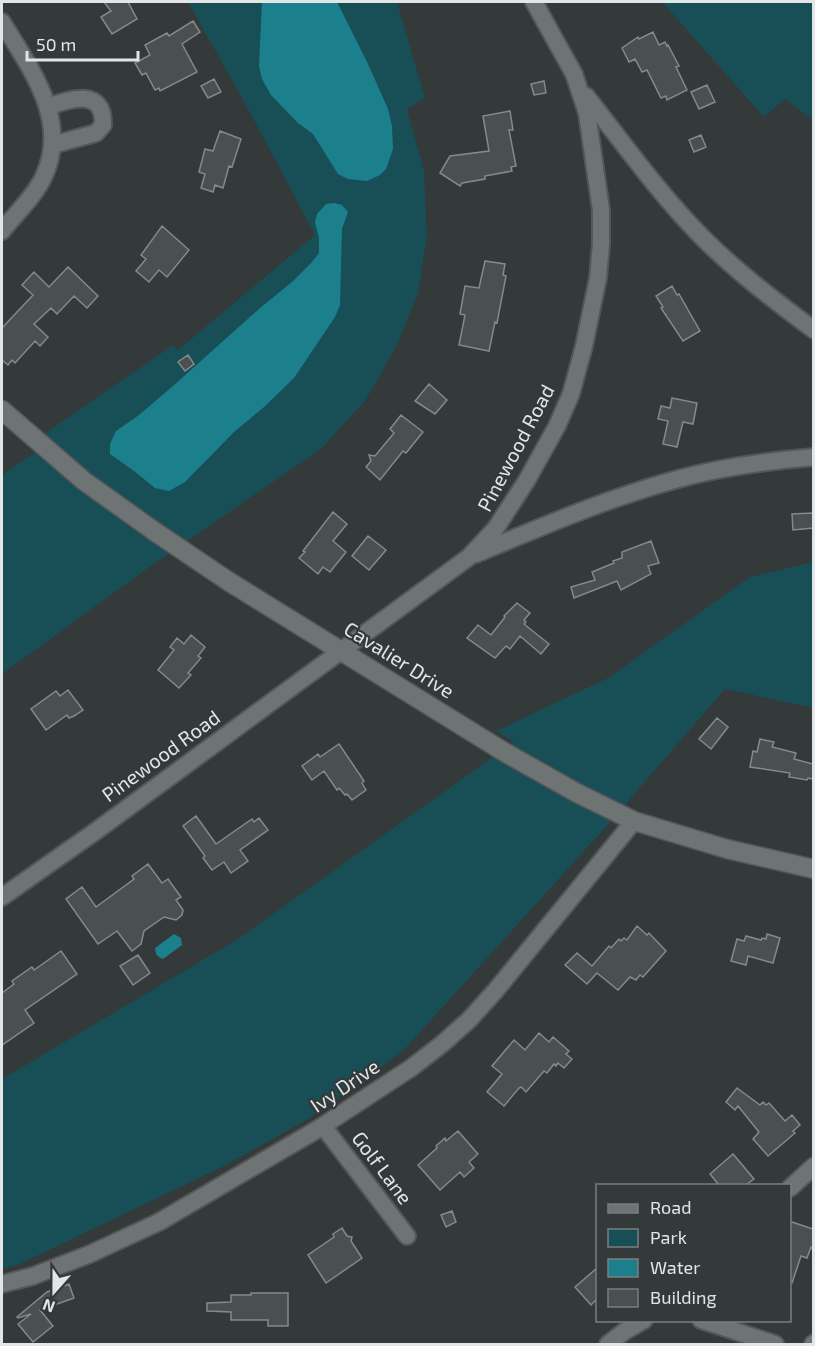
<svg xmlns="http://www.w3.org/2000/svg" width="815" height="1346" font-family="'Exo 2',sans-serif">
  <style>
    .green { fill: #184e55 }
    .water { fill: #1c808c }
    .building { fill: #4a4f50; stroke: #848a8a; stroke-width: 1.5 }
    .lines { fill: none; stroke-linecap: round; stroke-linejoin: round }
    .street-casing { stroke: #545758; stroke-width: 20 }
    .secondary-casing { stroke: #545758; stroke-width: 21 }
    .street { stroke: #6e7374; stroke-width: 16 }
    .secondary { stroke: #6e7374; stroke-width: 18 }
    .labels { text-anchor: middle; stroke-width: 4.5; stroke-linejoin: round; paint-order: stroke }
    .street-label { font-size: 20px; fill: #e3e6e7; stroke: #343939 }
  </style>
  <rect width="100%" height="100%" fill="#343939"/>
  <!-- green -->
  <path class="green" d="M188,2H397L425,98L407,109L424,171L427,237L418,293L397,345L365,401L321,449L148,568L2,674V475L35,452L28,446L47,432L173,345L178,350L315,235L248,109Z
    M662,2H813V120L785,99L764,117Z
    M813,562V708L725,689L612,820L403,1051L308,1119L224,1166L20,1264L2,1269V1079L238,939L514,742L496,731L608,678L750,577Z"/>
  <!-- water -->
  <path class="water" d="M262,2H337L368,64L388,109L392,126L393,149L386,169L380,175L367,181L348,179L338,174L313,134L298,123L271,95L262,79L259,66Z
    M334,203L342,205L348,212L342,229L340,305L335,317L294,378L264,407L234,432L185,482L169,491L155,488L134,471L110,454V444L116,431L139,415L173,386L260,308L292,282L312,262L319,253V238L315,222L317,214L326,204Z
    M174,934L181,938L182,945L163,959C156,956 156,955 155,948Z"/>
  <!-- building -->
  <path class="building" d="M104,2H128L137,19L112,34L101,17L111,11Z
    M193,21L200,32L182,44L197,72L160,91L159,88L155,90L146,73L142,75L135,63L150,55L145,45L167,33L169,36Z
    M653,32L659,45L665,42L667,46L668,45L679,66L676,67L687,90L667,100L666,96L661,98L647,70L642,72L635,59L629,62L622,48L638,37L639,39Z
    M214,79L221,92L208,98L201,86Z
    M544,81L546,93L534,95L531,84Z
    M707,85L715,102L699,109L691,92Z
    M510,111L513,130H509L516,166L511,167L512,171L485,176V179L462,183L460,186L440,173L450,156L489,151L483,116Z
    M220,131L241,139L232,167L229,166L223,188L215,185L213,192L201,188L205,174L199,172L205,149L213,151Z
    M701,135L706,147L694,152L689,140Z
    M162,226L189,250L167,277L159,270L149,282L136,271L146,259L141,255Z
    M485,261L505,264L503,275L506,276L497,323L495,322L489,351L459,345L465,315L460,314L465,286L479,288Z
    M68,267L98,296L87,308L74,296L57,314L51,308L34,324L48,337L40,346L35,341L15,363L12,360L8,365L2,360V328L33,295L22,285L34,272L49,287Z
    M672,286L677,295L679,294L700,331L683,341L661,308L663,307L656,296Z
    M188,355L194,364L185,371L178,362Z
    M429,384L447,400L435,414L415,401Z
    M672,398L697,403L693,424L683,422L677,447L663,444L668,421L658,419L661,406L670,408Z
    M401,415L423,432L406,453L403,451L380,480L366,467L371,461L369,455L375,456L394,433L390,429Z
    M333,512L347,524L333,541L346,552L330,572L323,567L318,574L299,558L305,552L303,551Z
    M813,513V528L793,530L792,514Z
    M368,536L386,550L369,570L352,556Z
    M651,541L659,563L648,566L651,574L621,590L617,581L574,598L571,587L595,580L592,572L614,563L613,561L622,558V552Z
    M517,603L530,613L524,620L526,622L524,624L549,644L541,654L520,636L510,649L506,646L495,658L467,638L478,625L491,635L505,617L504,616Z
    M191,635L205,647L198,656L201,658L188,673L191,675L179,688L158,670L174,650L170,647L177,638L184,644Z
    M68,690L83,710L74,716L69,718L67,715L46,730L31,709L56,691L60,696Z
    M717,718L728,727L711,749L699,739Z
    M760,739L774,742L772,747L796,753L794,759L813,764V779L808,778L807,780L789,777L790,773L750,767L753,751L757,752Z
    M339,744L364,781L362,783L366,790L352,800L347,794L345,795L339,788L337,790L324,771L312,780L302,766L318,754L320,757Z
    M196,816L216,844L252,819L254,822L259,818L268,830L240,850L248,861L231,873L224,862L212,870L203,858L205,856L183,826Z
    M148,864L162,883L168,879L181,897L176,900L183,910L182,915L176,920L164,917L144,931L141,944L132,951L117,931L98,944L66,899L82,887L96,907L134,879L132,876Z
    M637,926L647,935L649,933L666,951L643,977L640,975L636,980L630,977L618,990L597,973L587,984L565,965L577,953L592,966L609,946L611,948L619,939L621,941L624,938L627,940Z
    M767,934L780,938L773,963L748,956L746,965L731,961L737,939L744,941L746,936L761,940L762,938L766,939Z
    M61,951L77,974L25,1010L34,1023L2,1045V993L14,984L12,981L32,967L34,970Z
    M138,955L150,973L133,985L120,966Z
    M539,1033L549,1042L553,1037L569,1051L566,1054L572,1059L564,1068L558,1063L556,1066L554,1064L547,1073L544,1071L526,1092L521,1087L519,1088L504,1106L487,1092L502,1074L492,1066L514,1040L525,1050Z
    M737,1088L760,1105L763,1102L766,1105L769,1103L785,1121L792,1115L800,1125L793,1131L795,1133L768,1156L753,1139L759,1132L738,1106L735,1110L726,1102Z
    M458,1131L478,1154L469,1162L474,1168L464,1177L460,1172L440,1190L418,1165L437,1148L436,1146L445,1138L446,1141Z
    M733,1154L754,1179L746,1185H719L710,1174Z
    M452,1211L456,1222L446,1227L441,1215Z
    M789,1221L813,1229V1248L811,1247L807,1258L801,1256L792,1283H789Z
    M342,1228L347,1236L352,1237L351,1241L362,1258L326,1283L308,1255L334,1237L333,1234Z
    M597,1268V1299L591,1305L575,1287Z
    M69,1284L74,1298L40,1310L53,1326L33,1342L18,1324L31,1314L18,1318L17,1317L47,1292Z
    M251,1293H288V1326H268V1320H231V1312L207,1311V1303L231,1302V1295H251Z"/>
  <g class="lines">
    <defs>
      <path id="street" d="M2,22C30,68 70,120 44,176C35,196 16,213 2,231
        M586,96C624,144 660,195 703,238C737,272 775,301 814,330
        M48,107C71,98 104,88 103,125L96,133L52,145
        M476,554C543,526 608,498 678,479C722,467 768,461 814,457
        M2,897L96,831L469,557L496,528L527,480L557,426L571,394L584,346L598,278L601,244V210L587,113L574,74L534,2
        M323,1126L407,1236
        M790,1188L814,1166
        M2,1284L33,1276L90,1254L159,1222L318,1129L411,1068L442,1044L470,1019L496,990L634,821
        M701,1320L775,1344
        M608,1344L625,1331L644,1320
        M813,1344L814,1343"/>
      <path id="secondary" d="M2,410L84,481L154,531L228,581L506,753L577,793L634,821L727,849L814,869"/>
    </defs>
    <!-- street casing -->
    <use href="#street" class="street-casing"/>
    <!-- secondary casing -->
    <use href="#secondary" class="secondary-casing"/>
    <!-- street -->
    <use href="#street" class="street"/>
    <!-- secondary -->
    <use href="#secondary" class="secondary"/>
  </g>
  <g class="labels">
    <!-- street labels -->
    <g class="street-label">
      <text transform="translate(516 448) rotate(-62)" y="7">Pinewood Road</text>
      <text transform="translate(399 660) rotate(32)" y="7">Cavalier Drive</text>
      <text transform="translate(161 756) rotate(-36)" y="7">Pinewood Road</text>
      <text transform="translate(345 1086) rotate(-34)" y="7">Ivy Drive</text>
      <text transform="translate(382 1168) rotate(53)" y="7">Golf Lane</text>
    </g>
  </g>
  <!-- border -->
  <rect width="815" height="1346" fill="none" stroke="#e3e6e7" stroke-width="6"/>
  <!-- legend -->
  <rect x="596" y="1184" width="195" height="138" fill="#343939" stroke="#7a7e7f" stroke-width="1.5"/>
  <rect x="608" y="1204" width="30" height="9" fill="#6e7374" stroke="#7a7e7f" stroke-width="1.5"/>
  <text x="650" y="1214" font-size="18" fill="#e3e6e7">Road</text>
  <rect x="608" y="1229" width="30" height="18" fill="#184e55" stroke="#7a7e7f" stroke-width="1.5"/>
  <text x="650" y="1244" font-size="18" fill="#e3e6e7">Park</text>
  <rect x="608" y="1259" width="30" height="18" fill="#1c808c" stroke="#7a7e7f" stroke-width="1.5"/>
  <text x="650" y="1274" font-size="18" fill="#e3e6e7">Water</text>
  <rect x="608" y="1289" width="30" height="18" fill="#4a4f50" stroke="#7a7e7f" stroke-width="1.5"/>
  <text x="650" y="1304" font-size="18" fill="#e3e6e7">Building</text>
  <!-- north arrow -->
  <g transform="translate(54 1292) rotate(201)" stroke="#343939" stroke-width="4.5" paint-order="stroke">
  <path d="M0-4.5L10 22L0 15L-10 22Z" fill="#e3e6e7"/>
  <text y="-9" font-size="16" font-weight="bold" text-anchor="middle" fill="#e3e6e7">N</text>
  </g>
  <!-- scale -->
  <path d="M27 51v9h111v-9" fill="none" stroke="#e3e6e7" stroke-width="3"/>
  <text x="36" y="51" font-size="18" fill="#e3e6e7" stroke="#343939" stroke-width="4.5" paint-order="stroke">50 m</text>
</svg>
